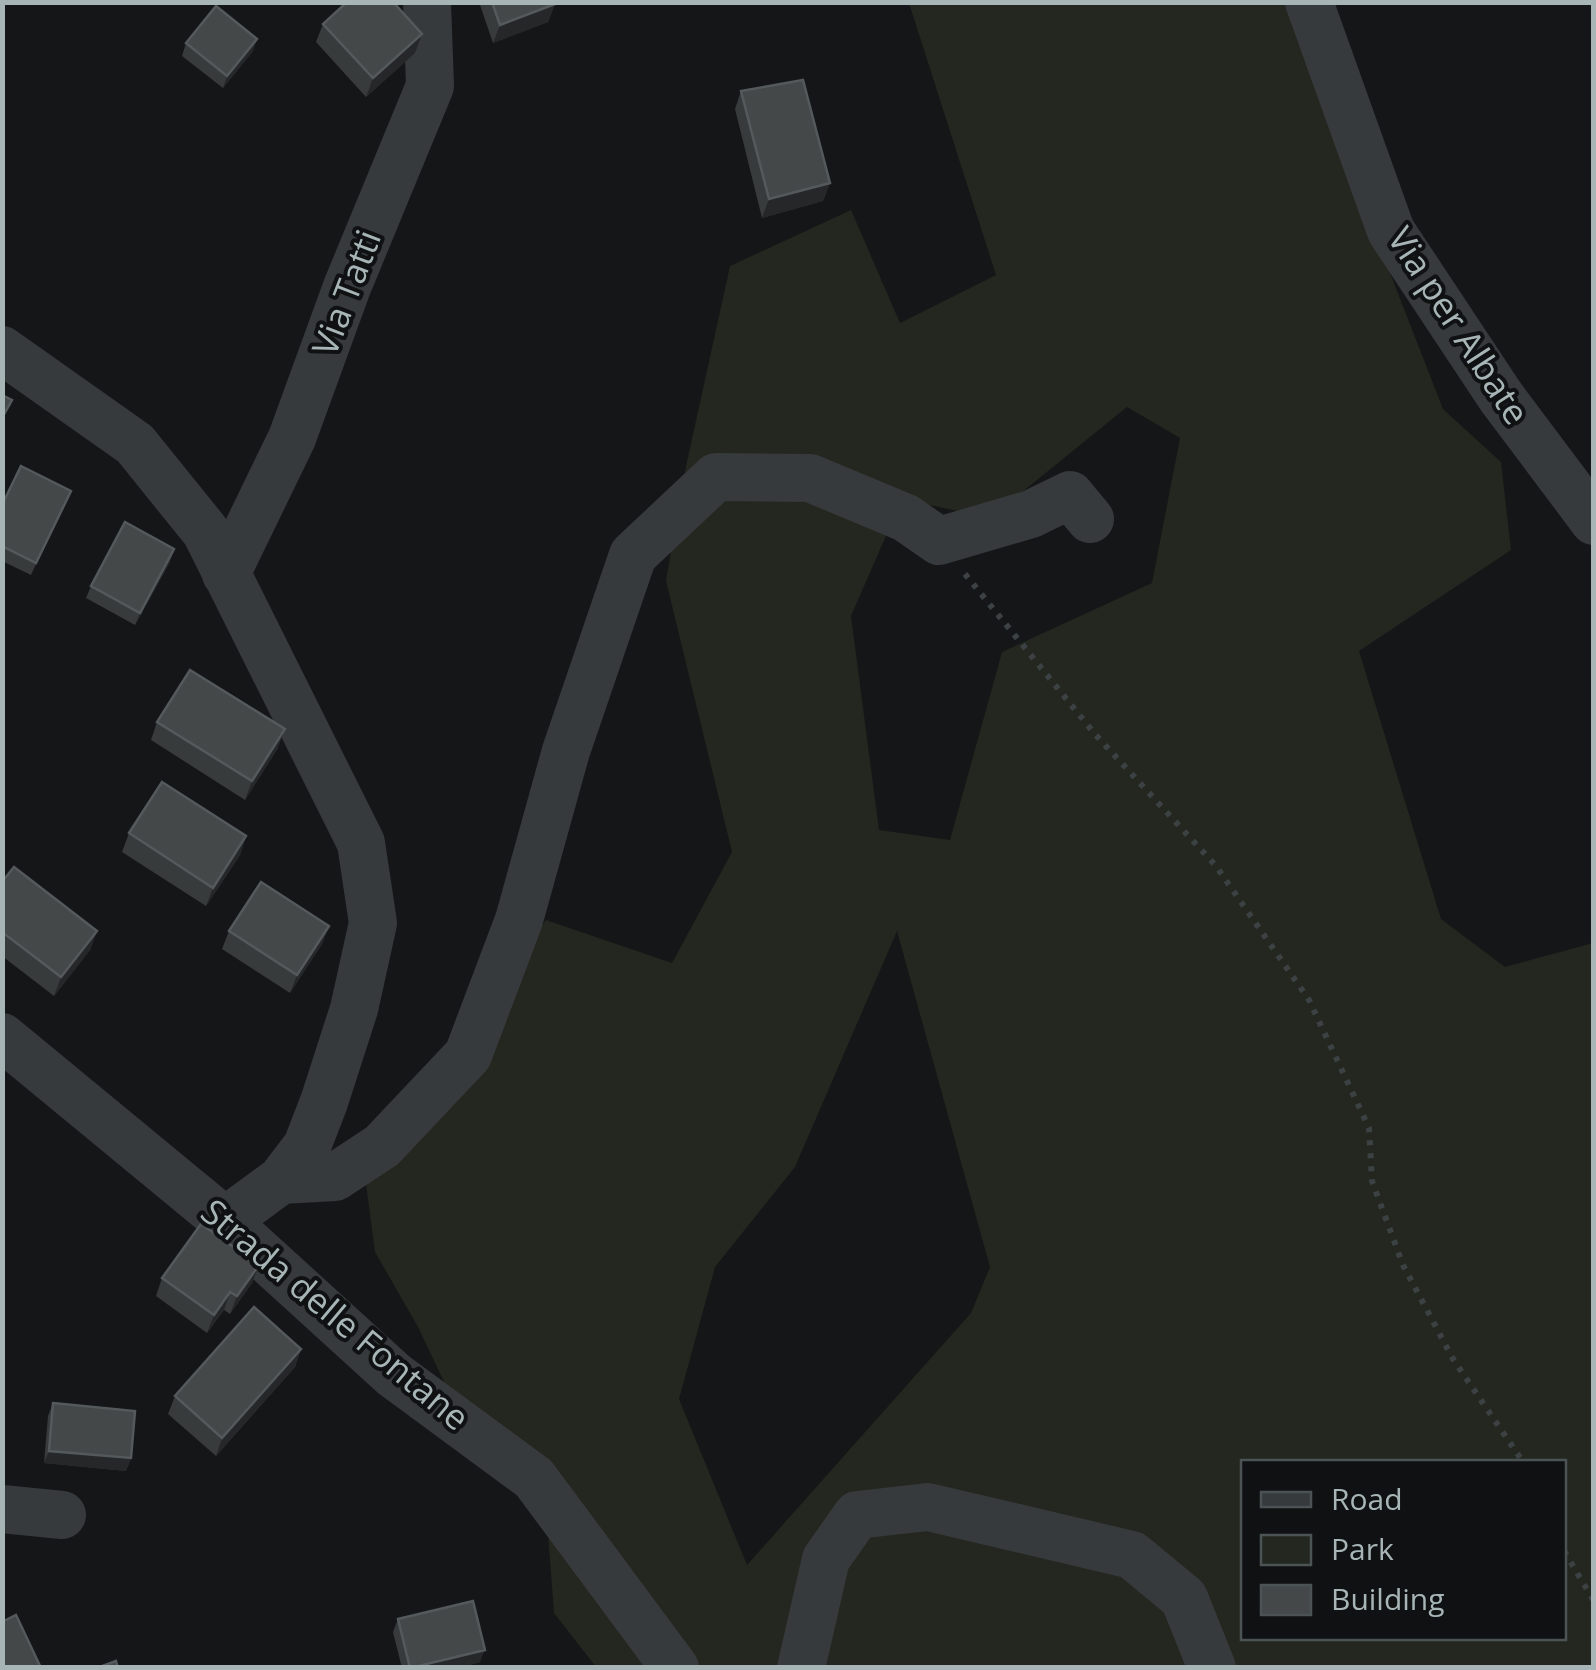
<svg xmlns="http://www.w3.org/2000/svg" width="1596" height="1670" font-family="'Open Sans',sans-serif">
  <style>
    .green { fill: #23271f; fill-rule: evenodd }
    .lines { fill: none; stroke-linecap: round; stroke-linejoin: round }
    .path { stroke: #3c4243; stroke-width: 6; stroke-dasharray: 5 8; stroke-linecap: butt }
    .minor { stroke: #363a3c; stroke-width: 48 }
    .wall { fill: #383b3c }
    .shaded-wall { fill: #252728 }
    .building { fill: #444849; stroke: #54595b; stroke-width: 2.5 }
    .labels { text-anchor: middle; stroke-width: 8; stroke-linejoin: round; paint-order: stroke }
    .street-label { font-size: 35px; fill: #a7b5b7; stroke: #101112 }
  </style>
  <rect width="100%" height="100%" fill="#151617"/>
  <!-- green -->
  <path class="green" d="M909,3H1285L1443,409L1501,462L1511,550L1359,651L1441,919L1505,967L1593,943V1667H596L554,1613L545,1494L466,1428L418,1327L375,1252L364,1169L546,920L672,963L732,852L666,581L683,480L730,266L851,210L900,323L996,275ZM1127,407L1180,438L1152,583L1002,652L950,840L879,830L851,616L902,499L990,518ZM897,931L990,1267L971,1313L747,1565L679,1399L715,1267L795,1167ZM1244,1462H1564V1638H1244Z"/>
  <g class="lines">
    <!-- path -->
    <path class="path" d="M965,574L1094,733L1216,866L1309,1000L1369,1128L1372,1181L1403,1265L1453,1359L1523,1462
      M1564,1551L1594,1601"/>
    <!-- minor -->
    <path class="minor" d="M1309,2L1391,231L1501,397L1594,521
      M2,350L135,444L206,532L361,843L373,923L354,1009L324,1102L307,1146L281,1180L225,1221
      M226,574L292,438L347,287L430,86L427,2
      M2,1037L225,1221L394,1375L534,1478L675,1668
      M281,1180L335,1177L382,1146L468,1055L519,920L566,751L633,555L716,477L810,478L906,518L939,541L1031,514L1070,495L1090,519
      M2,1509L62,1515
      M801,1668L826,1559L857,1515L928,1507L1132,1555L1184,1598L1212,1668"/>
  </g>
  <!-- wall -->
  <path class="wall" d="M479,2H554L555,4L548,22L493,43Z
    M323,24L415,53L366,97L316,42Z
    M186,43L253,51L223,88L182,56Z
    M741,91L830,183L823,201L762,218L735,109Z
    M66,503L31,575L2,561V505Z
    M170,562L135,625L86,598L91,586Z
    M157,722L278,748L245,800L151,740Z
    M129,833L246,836L240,855L206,906L122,852Z
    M2,882L97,931L90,950L54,996L2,956Z
    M329,926L322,944L290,993L222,949L229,931Z
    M259,1265L252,1283L230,1314L224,1310L207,1333L156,1296L162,1278Z
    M301,1349L295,1367L216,1456L168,1414L175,1396Z
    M53,1403L131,1458L126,1471L44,1463L48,1416Z
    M398,1619L480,1662L460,1668H402L393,1632Z"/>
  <!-- shaded-wall -->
  <path class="shaded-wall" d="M555,4L548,22L493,43L500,25Z
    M422,34L415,53L366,97L373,78Z
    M257,39L253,51L223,88L227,76Z
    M830,183L823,201L762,218L769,199Z
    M71,491L66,503L31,575L36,563Z
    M174,549L170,562L135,625L140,613Z
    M285,729L278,748L245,800L252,781Z
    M246,836L240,855L206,906L213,888Z
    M329,926L322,944L290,993L297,975Z
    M97,931L90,950L54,996L61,977Z
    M259,1265L252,1283L230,1314L237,1296Z
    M230,1292L224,1310L207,1333L214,1315Z
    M301,1349L295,1367L216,1456L222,1438Z
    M49,1451L131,1458L126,1471L44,1463Z
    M485,1650L480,1662L460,1668H415Z"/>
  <!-- building -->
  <path class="building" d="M347,2H393L422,34L373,78L323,24Z
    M492,2H554L555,4L500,25Z
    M216,6L257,39L227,76L186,43Z
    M803,80L830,183L769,199L741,91Z
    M2,395L12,400L2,418Z
    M21,466L71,491L36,563L2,546V505Z
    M125,522L174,549L140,613L91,586Z
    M190,670L285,729L252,781L157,722Z
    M162,782L246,836L213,888L129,833Z
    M14,867L97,931L61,977L2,932V882Z
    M261,882L329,926L297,975L229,931Z
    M201,1224L259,1265L237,1296L230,1292L214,1315L162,1278Z
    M254,1307L301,1349L222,1438L175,1396Z
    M53,1403L135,1411L131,1458L49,1451Z
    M473,1601L485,1650L410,1668L398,1619Z
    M16,1615L41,1668H2V1622Z
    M116,1661L118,1668H97Z"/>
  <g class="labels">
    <!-- street labels -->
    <g class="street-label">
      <text transform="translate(347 293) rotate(-69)" y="12">Via Tatti</text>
      <text transform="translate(1458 326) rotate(57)" y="12">Via per Albate</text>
      <text transform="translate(335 1315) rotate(40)" y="12">Strada delle Fontane</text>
    </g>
  </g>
  <!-- border -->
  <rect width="1596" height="1670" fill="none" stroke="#a7b5b7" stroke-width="10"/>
  <!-- legend -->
  <rect x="1241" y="1460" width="325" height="180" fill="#101112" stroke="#4c5354" stroke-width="2.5"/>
  <rect x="1261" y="1492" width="50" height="15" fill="#363a3c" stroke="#4c5354" stroke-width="2.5"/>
  <text x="1331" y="1510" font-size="30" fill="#a7b5b7">Road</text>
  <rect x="1261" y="1535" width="50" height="30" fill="#23271f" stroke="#4c5354" stroke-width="2.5"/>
  <text x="1331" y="1560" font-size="30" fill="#a7b5b7">Park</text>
  <rect x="1261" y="1585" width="50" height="30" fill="#444849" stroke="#4c5354" stroke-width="2.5"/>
  <text x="1331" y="1610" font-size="30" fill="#a7b5b7">Building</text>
</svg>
